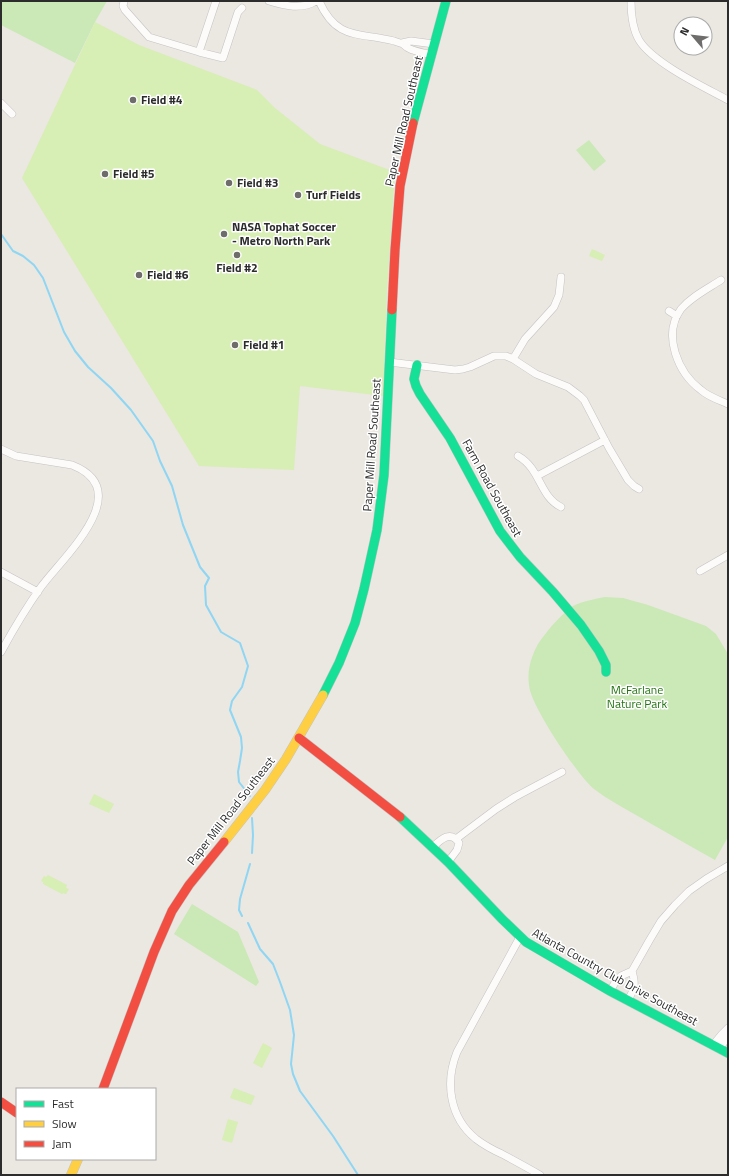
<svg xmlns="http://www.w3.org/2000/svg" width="729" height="1176" font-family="'Titillium Web',sans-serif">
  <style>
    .green { fill: #cae9b7 }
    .pitch { fill: #d7eeb4 }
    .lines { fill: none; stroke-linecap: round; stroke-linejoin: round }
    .stream { stroke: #8ed6f3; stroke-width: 2 }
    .street-casing { stroke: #c4c3c3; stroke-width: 8 }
    .fast-casing { stroke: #c4c3c3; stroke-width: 10 }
    .slow-casing { stroke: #c4c3c3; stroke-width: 10 }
    .jam-casing { stroke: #c4c3c3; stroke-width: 10 }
    .street { stroke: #fcfbfa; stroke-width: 7 }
    .fast { stroke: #16e098; stroke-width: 9 }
    .slow { stroke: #ffcf43; stroke-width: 9 }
    .jam { stroke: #f24e42; stroke-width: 9 }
    .poi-dot { fill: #6f6d6b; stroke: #fff; stroke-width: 1.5 }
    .labels { text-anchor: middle; stroke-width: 3; stroke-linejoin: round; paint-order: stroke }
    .poi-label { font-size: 12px; font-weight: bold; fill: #2c2c2c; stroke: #fff; text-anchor: start }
    .street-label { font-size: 12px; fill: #2c2c2c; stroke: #fff }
    .park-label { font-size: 12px; fill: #247313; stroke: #fff }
  </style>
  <rect width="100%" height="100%" fill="#ebe7e1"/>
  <!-- green -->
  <path class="green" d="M1,1H107L95,22L75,63L1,25Z
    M589,140L606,161L594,171L576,150Z
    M605,597L623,598L648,605L706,626L716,634L728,654V837L715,860C688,845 662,830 636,815C622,807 607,799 594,789C578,776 530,705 529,685C527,670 531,657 538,644C546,632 561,614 573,606C583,601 595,599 605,597Z
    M192,904L238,932L259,982L256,986L174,934Z"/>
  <!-- pitch -->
  <path class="pitch" d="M95,22L139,45L257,90L275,108L320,144L395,172L387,291L383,396L300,386L294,470L199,466L22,178Z
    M592,249L605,255L602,261L589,256Z
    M94,794L114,804L109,813L89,804Z
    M48,875L67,885L66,888L69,889L66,894L63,893L62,894L43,884V882L41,881L44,876L46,877Z
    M263,1043L272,1048L262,1068L253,1063Z
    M234,1088L255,1096L251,1105L230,1098Z
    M228,1119L238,1122L232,1143L222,1140Z"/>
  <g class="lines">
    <!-- stream -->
    <path class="stream" d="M1,234L13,251L23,256L34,265L43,278L64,332L75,351L88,367L111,388L131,410L153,441L160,461L172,486L183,525L200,567L209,578L205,586L206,605L221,632L240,643L248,666L242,687L232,701L230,710L241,737L242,748L240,761L238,772L239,782L250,796
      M252,818L253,835L252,853
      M242,916L239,910L240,899L250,864
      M248,923L260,949L273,964L280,982L290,1010L294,1035L291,1064L293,1074L300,1091L333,1136L358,1175"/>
    <defs>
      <path id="street" d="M124,1L123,6L125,10L149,37L199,52L223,58L238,12L242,8
        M269,1C285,6 302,10 316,1
        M319,1C337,41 359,32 394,41C397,42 400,43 403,44C405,46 407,48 410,49C417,52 425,53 432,55
        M631,1C631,14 632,28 639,40C653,63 704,87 728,100
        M402,43L411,41L434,44
        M199,52L216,1
        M1,103L12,114
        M721,280C707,289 691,297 681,309C662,335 678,373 701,390C709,397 719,400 728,404
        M669,311L677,316
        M513,359L525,339L554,307L559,295L561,277
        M389,362L455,370L463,369L470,367L494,356H506L513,359L536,374L568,387L580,396L584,400L609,448L628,480L634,486L639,489
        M1,449L16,456L72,465C138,491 62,558 41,587C26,608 13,630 1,652
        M518,456C541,469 539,496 561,507
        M537,476L605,440
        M700,571L728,555
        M1,572L38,592
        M456,839L496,809L515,797L562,772
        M433,847C441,839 451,830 459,843L457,850L448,862
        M520,937L457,1052C445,1082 449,1117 476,1139C484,1145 493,1150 502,1154C515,1161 528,1168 540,1175
        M610,991L616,981L621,976L632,971L649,941L661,921L675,905L689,891L706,879L728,866
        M628,1000C635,988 636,985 632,971
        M713,1045L722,1034L728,1028
        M720,1048L728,1036"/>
      <path id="fast" d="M413,123L446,1
        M417,365L414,379L416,386L420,394L450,438L500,531L520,557L553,592L581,625L599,651L606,665V672
        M323,695L339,663L355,623L364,589L377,530L384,475L392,310
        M400,817L448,862L502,919L526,942L610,991L728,1053"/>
      <path id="slow" d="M224,842L265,790L286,759L323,695
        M71,1175L78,1159"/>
      <path id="jam" d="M392,310L395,250L400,186L413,123
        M299,738L400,817
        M103,1089L154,952L172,911L189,885L224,842
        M1,1102L17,1113"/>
    </defs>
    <!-- street casing -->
    <use href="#street" class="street-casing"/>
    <!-- fast casing -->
    <use href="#fast" class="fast-casing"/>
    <!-- slow casing -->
    <use href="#slow" class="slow-casing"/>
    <!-- jam casing -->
    <use href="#jam" class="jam-casing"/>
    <!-- street -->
    <use href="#street" class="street"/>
    <!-- fast -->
    <use href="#fast" class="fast"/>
    <!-- slow -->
    <use href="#slow" class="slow"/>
    <!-- jam -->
    <use href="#jam" class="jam"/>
  </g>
  <!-- markers -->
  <g class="poi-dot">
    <circle cx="133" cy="100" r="4"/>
    <circle cx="105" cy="174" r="4"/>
    <circle cx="229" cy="183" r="4"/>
    <circle cx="298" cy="195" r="4"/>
    <circle cx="224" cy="234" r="4"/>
    <circle cx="237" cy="255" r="4"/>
    <circle cx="139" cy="275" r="4"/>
    <circle cx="235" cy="345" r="4"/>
  </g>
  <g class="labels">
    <!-- poi labels -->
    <g class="poi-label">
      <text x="141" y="104">Field #4</text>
      <text x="113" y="178">Field #5</text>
      <text x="237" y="187">Field #3</text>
      <text x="306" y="199">Turf Fields</text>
      <text x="232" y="231">NASA Tophat Soccer<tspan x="232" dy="14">- Metro North Park</tspan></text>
      <text x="237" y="272" text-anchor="middle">Field #2</text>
      <text x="147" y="279">Field #6</text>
      <text x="243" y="349">Field #1</text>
    </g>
    <!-- street labels -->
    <g class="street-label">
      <text transform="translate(404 121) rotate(-77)" y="4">Paper Mill Road Southeast</text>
      <text transform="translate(372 445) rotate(-86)" y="4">Paper Mill Road Southeast</text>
      <text transform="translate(492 488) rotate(61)" y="4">Farm Road Southeast</text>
      <text transform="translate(231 811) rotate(-52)" y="4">Paper Mill Road Southeast</text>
      <text transform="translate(615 977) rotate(29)" y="4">Atlanta Country Club Drive Southeast</text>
    </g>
    <!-- park labels -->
    <g class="park-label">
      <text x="637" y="694">McFarlane<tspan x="637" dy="14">Nature Park</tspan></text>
    </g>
  </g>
  <!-- border -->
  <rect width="729" height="1176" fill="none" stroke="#2c2c2c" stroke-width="4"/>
  <!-- legend -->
  <rect x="16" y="1088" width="140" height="72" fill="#ffffff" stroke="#ababab"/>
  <rect x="24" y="1101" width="20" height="6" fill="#16e098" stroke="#ababab"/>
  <text x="52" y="1108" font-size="12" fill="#2c2c2c">Fast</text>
  <rect x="24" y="1121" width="20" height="6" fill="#ffcf43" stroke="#ababab"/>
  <text x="52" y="1128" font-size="12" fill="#2c2c2c">Slow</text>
  <rect x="24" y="1141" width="20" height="6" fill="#f24e42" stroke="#ababab"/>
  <text x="52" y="1148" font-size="12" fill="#2c2c2c">Jam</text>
  <!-- north arrow -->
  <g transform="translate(693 36) rotate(298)"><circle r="19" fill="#ffffff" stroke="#ababab"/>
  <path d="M0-3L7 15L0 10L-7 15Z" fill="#6f6d6b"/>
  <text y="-6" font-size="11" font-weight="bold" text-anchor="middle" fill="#2c2c2c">N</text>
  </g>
</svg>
